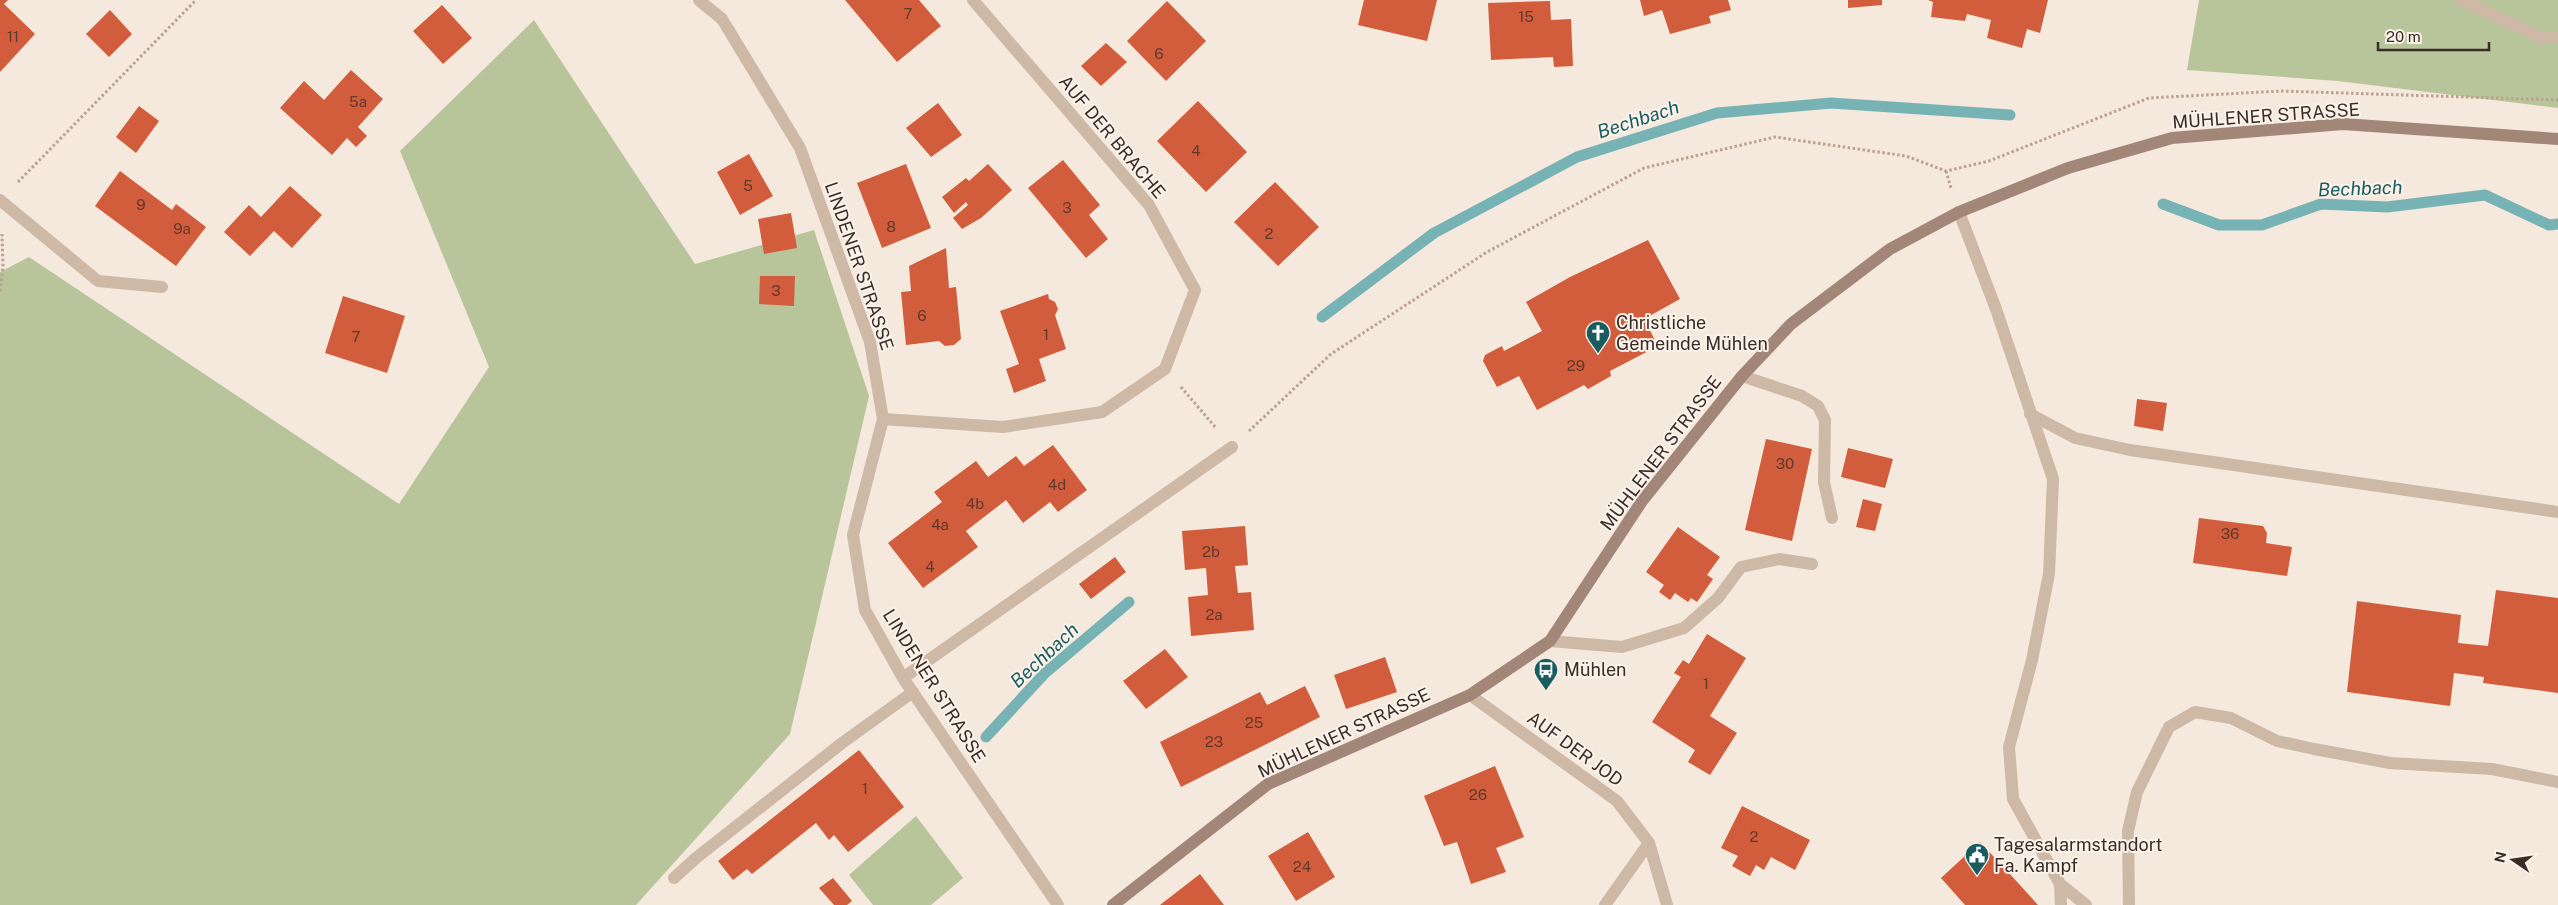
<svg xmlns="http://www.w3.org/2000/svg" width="2558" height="905" font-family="'Public Sans',sans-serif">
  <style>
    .green { fill: #b8c59a }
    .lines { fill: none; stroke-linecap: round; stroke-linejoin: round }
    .stream { stroke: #77b3b5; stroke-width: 11 }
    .building { fill: #d25d3c }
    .path { stroke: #baa190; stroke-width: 3; stroke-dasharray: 2.5 2.5; stroke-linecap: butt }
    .service { stroke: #ceb8a6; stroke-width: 12 }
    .minor { stroke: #ceb8a6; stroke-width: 12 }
    .secondary { stroke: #a28677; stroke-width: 12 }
    .labels { text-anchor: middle; stroke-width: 4; stroke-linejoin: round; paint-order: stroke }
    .number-label { font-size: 15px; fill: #60392d }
    .street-label { font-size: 18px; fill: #3a2d28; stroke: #fbf2e9 }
    .poi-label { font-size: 18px; fill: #3a2d28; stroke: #fbf2e9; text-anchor: start }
    .water-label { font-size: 19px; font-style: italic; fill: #195c60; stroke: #fbf2e9 }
  </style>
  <rect width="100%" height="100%" fill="#f5e8dc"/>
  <!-- green -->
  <path class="green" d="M2199,0H2558V108L2338,81L2187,70Z
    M534,20L695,264L814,230L869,396L790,734L636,905H0V272L29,257L399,504L489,367L400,151Z
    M916,816L963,878L931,905H873L849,875Z"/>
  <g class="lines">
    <!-- stream -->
    <path class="stream" d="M2163,204L2219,225H2262L2321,204L2387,207L2485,195L2549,225L2558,224
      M1322,317L1434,233L1577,157L1717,113L1831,103L2010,115
      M986,737L1045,673L1129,602"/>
  </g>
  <!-- building -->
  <path class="building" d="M0,0H8L4,4L35,34L0,72Z
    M845,0H919L941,26L897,62Z
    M1364,0H1437L1427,41L1358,25Z
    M1640,0H1728L1731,10L1709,16L1711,23L1670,34L1662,10L1644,16Z
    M1848,0H1882V5L1848,8Z
    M1928,0H2048L2040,33L2027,29L2022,48L1987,38L1991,20L1967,14L1965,21L1931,17L1933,2Z
    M1167,1L1206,41L1166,81L1127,41Z
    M1550,1L1551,20L1571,19L1573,66L1554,67L1553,57L1491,60L1488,3Z
    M442,5L472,38L443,64L413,31Z
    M110,10L132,34L109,57L86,34Z
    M1106,43L1127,62L1101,86L1081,66Z
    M351,70L383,99L358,127L367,136L356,147L347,138L332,155L280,108L304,81L324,100Z
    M1198,101L1247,152L1206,192L1157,141Z
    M938,103L962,135L931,157L906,128Z
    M139,106L159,121L136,153L116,137Z
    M749,154L773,196L740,215L717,172Z
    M1063,160L1100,205L1089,215L1108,239L1086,258L1028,188Z
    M906,164L931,228L882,248L857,183Z
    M988,164L1012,190L981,218L962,229L953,218L968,205L966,202L954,213L942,197L966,178L969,181Z
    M120,171L172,210L176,204L206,227L176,266L95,206Z
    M1275,182L1319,227L1278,266L1234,222Z
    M290,186L322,215L292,248L274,231L250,256L224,232L249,205L261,217Z
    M791,213L797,248L764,254L758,219Z
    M1648,240L1680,299L1644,319L1658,346L1610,371L1611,376L1588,389L1584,385L1537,410L1519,376L1497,387L1483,361L1485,355L1502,346L1504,351L1542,331L1526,302L1570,277Z
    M946,248L949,288L956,287L961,339L954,345L945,346L939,341L906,345L901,292L911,291L909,266Z
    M760,276H795L794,306L759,304Z
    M1048,294L1049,299L1055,302L1058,309L1055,315L1066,349L1039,359L1046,381L1014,393L1006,369L1019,364L1000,311Z
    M343,296L405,316L387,373L325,353Z
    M2137,399L2167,403L2163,431L2134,426Z
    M1766,439L1812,449L1792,541L1745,530Z
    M1053,445L1087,490L1058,512L1050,502L1023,523L1006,500L966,531L978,547L923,588L888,543L942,502L934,492L976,461L988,477L1016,456L1024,466Z
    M1848,448L1893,459L1885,488L1841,477Z
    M1863,499L1882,504L1875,531L1856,527Z
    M2199,518L2263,526L2267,533L2266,543L2292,547L2287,576L2193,563Z
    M1245,526L1248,565L1235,566L1238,593L1251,592L1254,630L1191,636L1188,597L1208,595L1206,568L1185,570L1182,531Z
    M1678,527L1720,557L1707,575L1713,579L1697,602L1691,598L1688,602L1675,593L1670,600L1659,592L1664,585L1646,572Z
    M1115,557L1126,572L1091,599L1079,584Z
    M2496,590L2558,598V693L2483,683L2484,677L2454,673L2450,706L2347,692L2357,601L2461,615L2458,643L2488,646Z
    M1707,634L1746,658L1710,716L1737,733L1710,775L1688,762L1695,750L1652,722L1681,677L1674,673L1683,660L1689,664Z
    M1165,649L1188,677L1146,709L1123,681Z
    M1385,657L1397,692L1346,709L1334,675Z
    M1305,686L1320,717L1181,787L1160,742L1260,692L1267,705Z
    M859,750L904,807L848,852L834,835L829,840L816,823L752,874L747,869L733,880L718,861Z
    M1495,766L1524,837L1496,848L1506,872L1471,884L1457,842L1444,846L1424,796Z
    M1742,806L1810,840L1795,870L1771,857L1764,870L1756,865L1750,876L1732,866L1738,856L1721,848Z
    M1308,832L1335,877L1296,901L1268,856Z
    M1980,842L2009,873L2038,905H1965L1941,878Z
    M1200,874L1224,905H1160Z
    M833,878L852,901L847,905H834L819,888Z"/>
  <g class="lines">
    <!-- path -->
    <path class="path" d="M1946,171L1951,188
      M18,182L196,0
      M0,291L3,267L2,234
      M1181,387L1216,428
      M1249,431L1331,354L1487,252L1644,168L1775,137L1906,156L1946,171L1989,161L2149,98L2281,91L2558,100"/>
    <!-- service -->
    <path class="service" d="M1959,212L1996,309L2053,479L2049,574L2032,660L2009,747L2013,799L2060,884L2061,905
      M1742,376L1802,396L1818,406L1825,420L1824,482L1832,518
      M2030,414L2075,438L2130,450L2558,512
      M1550,641L1622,647L1684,628L1718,598L1741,567L1779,559L1812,564
      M674,878L696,858L842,743L913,692
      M2060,884L2086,905
      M2129,905L2128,831L2137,792L2169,727L2195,712L2231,718L2277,741L2314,749L2390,763L2492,769L2558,782"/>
    <!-- minor -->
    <path class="minor" d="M699,0L722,19L800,148L870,342L883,419L853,535L865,610L903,678L1058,905
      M2461,0L2542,38H2558
      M0,200L98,281L162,287
      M883,419L1003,427L1102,412L1165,369L1195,290L1149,205L973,0
      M903,678L1232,447
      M1470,695L1617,801L1649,843L1667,905
      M1605,905L1649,843"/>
    <!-- secondary -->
    <path class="secondary" d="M1113,905L1268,784L1470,695L1550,641L1642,501L1742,376L1791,324L1890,249L1959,212L2068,168L2172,138L2343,124L2558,139"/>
  </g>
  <!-- icons -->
  <defs>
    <symbol id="church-pin" viewBox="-11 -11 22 30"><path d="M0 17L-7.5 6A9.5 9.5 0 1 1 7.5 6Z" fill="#195c60" stroke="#fbf2e9"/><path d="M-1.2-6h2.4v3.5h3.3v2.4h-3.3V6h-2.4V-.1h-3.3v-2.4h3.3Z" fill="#fff"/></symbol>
    <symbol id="bus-pin" viewBox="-11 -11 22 30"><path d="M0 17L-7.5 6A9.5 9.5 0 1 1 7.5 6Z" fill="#195c60" stroke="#fbf2e9"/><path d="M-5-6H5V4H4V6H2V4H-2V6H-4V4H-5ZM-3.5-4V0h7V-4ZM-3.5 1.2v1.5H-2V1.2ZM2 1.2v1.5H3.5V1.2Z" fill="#fff"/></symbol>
    <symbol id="civic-pin" viewBox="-11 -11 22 30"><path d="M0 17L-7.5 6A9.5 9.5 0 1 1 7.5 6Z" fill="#195c60" stroke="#fbf2e9"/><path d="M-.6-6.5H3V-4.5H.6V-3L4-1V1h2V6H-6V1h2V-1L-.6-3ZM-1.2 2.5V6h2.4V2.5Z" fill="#fff"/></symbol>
  </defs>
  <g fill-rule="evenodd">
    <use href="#church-pin" x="1584" y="319" width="28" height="38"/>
    <use href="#bus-pin" x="1532" y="656" width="28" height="38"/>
    <use href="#civic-pin" x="1963" y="841" width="28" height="38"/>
  </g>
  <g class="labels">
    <!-- number labels -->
    <g class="number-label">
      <text x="908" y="19">7</text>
      <text x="1526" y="22">15</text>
      <text x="13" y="42">11</text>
      <text x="1159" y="59">6</text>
      <text x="358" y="107">5a</text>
      <text x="1196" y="156">4</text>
      <text x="748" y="191">5</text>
      <text x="141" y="210">9</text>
      <text x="1067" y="213">3</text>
      <text x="891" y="232">8</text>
      <text x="182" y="234">9a</text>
      <text x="1269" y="239">2</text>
      <text x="776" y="296">3</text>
      <text x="922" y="321">6</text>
      <text x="1046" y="340">1</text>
      <text x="356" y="342">7</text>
      <text x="1576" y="371">29</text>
      <text x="1785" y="469">30</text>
      <text x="1057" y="490">4d</text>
      <text x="975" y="509">4b</text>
      <text x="940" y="530">4a</text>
      <text x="2230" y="539">36</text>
      <text x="1211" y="557">2b</text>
      <text x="930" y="572">4</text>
      <text x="1214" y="620">2a</text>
      <text x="1706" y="689">1</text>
      <text x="1254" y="728">25</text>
      <text x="1214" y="747">23</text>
      <text x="865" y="794">1</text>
      <text x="1478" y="800">26</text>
      <text x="1754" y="842">2</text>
      <text x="1302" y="872">24</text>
    </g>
    <!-- street labels -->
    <g class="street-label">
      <text transform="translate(2266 116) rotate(-4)" y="6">MÜHLENER STRASSE</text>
      <text transform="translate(1112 137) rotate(50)" y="6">AUF DER BRACHE</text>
      <text transform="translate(859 266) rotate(71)" y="6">LINDENER STRASSE</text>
      <text transform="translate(1661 453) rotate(-53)" y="6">MÜHLENER STRASSE</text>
      <text transform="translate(934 686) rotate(58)" y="6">LINDENER STRASSE</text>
      <text transform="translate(1344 733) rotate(-25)" y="6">MÜHLENER STRASSE</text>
      <text transform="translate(1575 749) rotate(36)" y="6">AUF DER JOD</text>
    </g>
    <!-- poi labels -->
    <g class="poi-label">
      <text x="1616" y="329">Christliche<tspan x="1616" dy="21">Gemeinde Mühlen</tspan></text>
      <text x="1564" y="676">Mühlen</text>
      <text x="1994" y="851">Tagesalarmstandort<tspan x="1994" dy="21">Fa. Kampf</tspan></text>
    </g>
    <!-- water labels -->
    <g class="water-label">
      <text transform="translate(1638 119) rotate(-18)" y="7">Bechbach</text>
      <text transform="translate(2360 188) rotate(-2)" y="7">Bechbach</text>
      <text transform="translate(1044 655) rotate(-43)" y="7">Bechbach</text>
    </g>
  </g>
  <!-- north arrow -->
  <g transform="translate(2513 860) rotate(283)" stroke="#fbf2e9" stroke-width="4" paint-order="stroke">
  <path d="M0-4L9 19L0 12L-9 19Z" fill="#3a2d28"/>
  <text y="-8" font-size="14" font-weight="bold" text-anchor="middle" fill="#3a2d28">N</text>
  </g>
  <!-- scale -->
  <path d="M2378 42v8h111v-8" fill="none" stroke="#3a2d28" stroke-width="2.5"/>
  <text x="2386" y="42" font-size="15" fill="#3a2d28" stroke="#fbf2e9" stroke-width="4" paint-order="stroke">20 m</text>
</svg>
